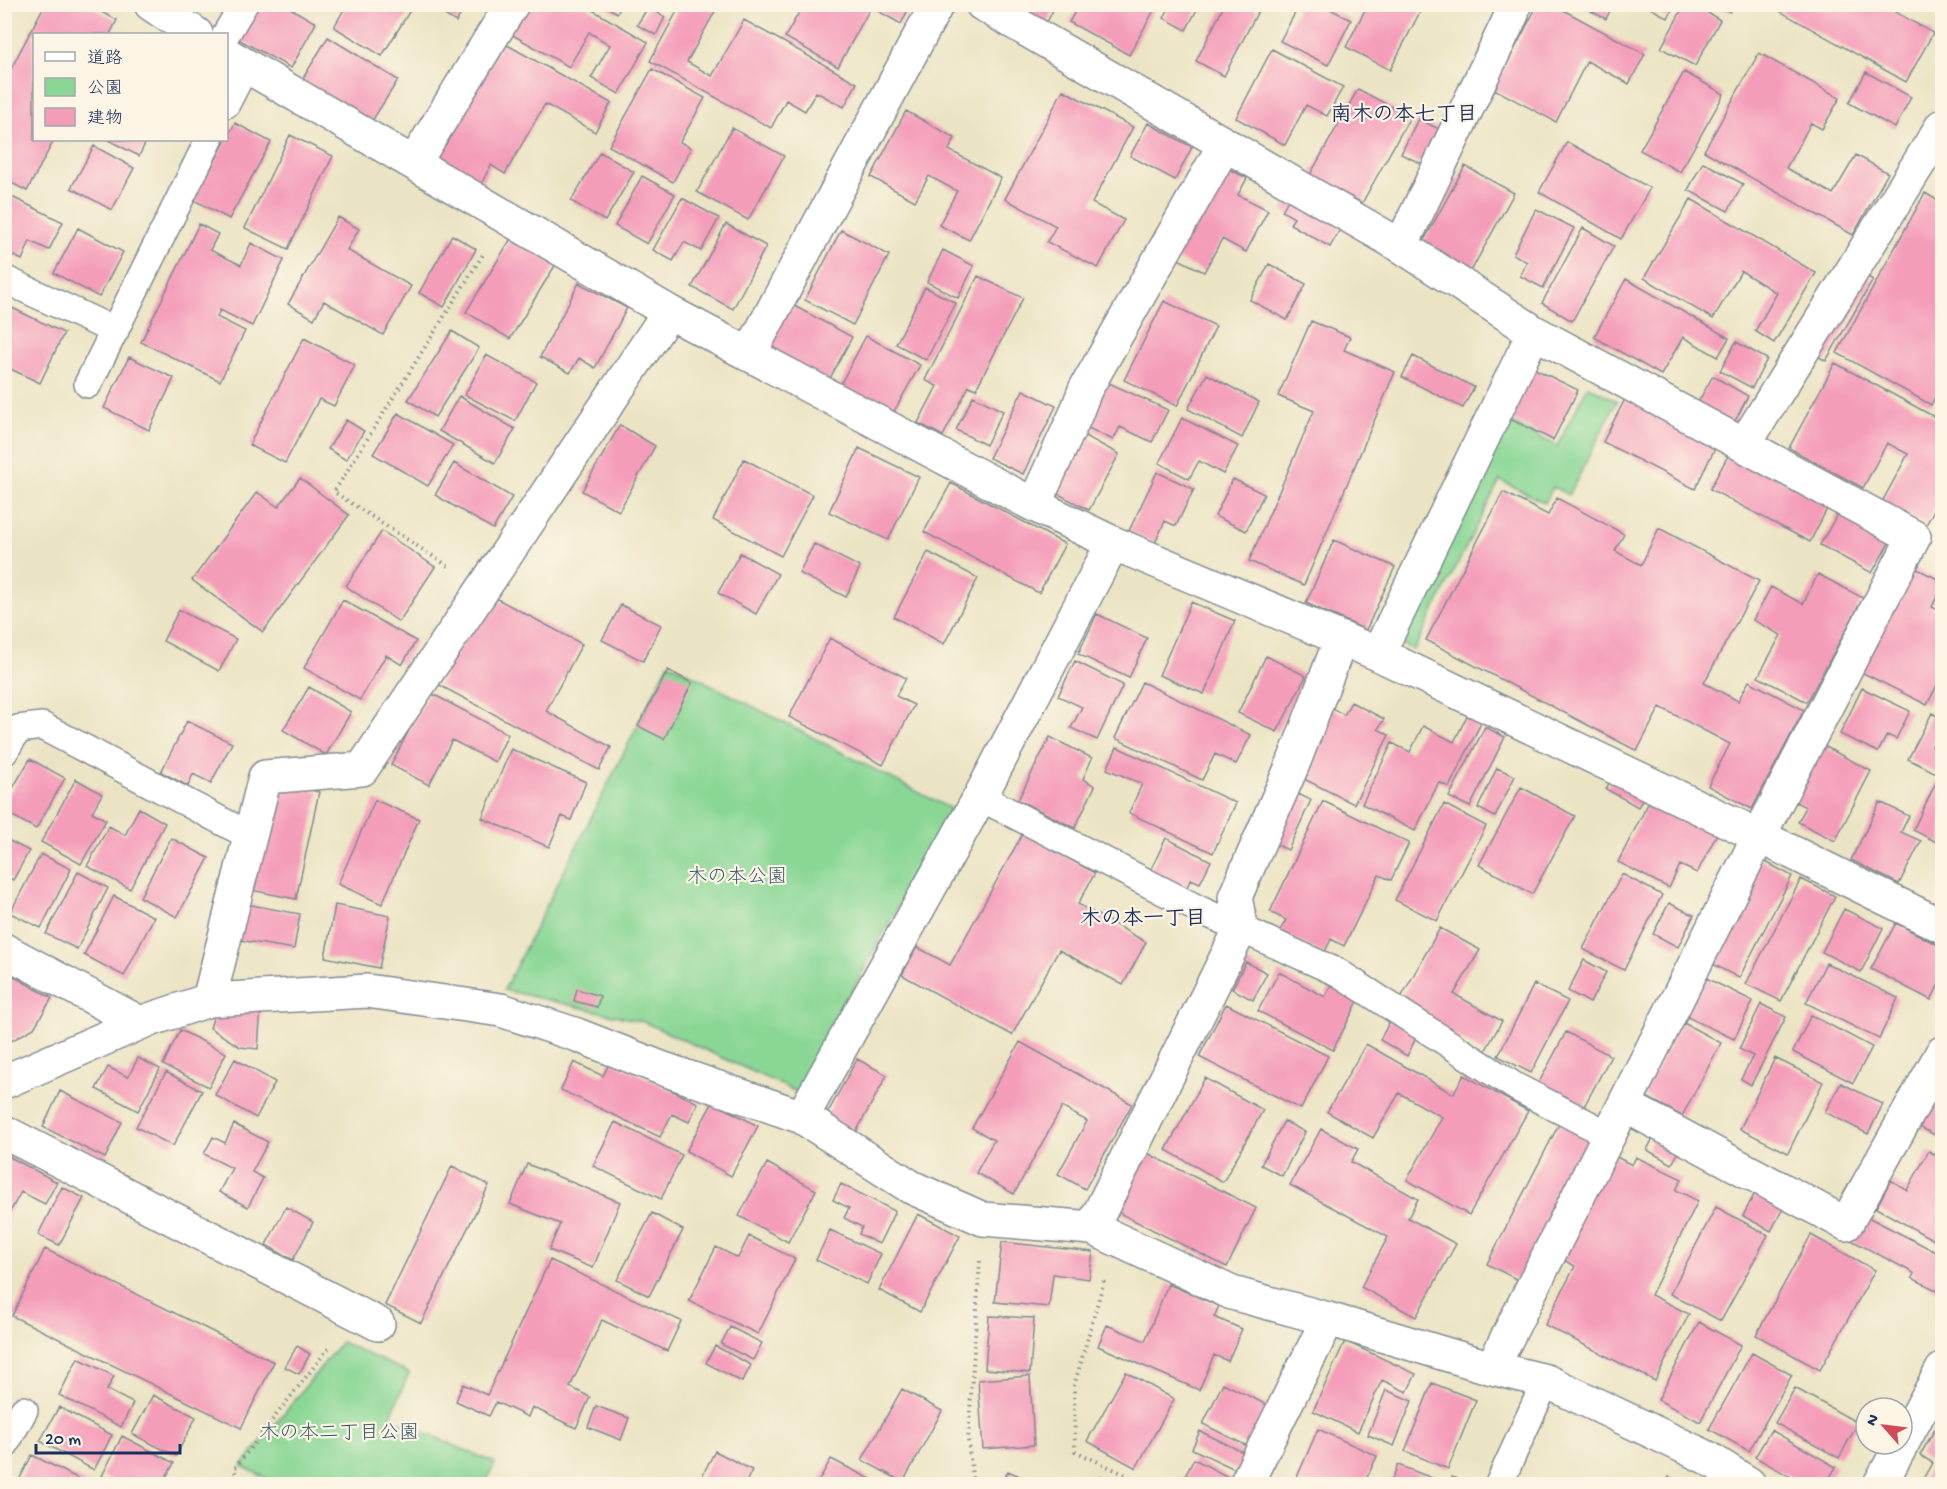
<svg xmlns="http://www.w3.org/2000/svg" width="1947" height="1489" font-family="'Gochi Hand','Klee One',sans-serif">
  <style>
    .green { fill: #8ad795; stroke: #52837a; stroke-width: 1.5 }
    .building { fill: #f49db9 }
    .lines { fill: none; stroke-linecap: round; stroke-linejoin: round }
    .lane-casing { stroke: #838a91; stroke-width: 30 }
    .street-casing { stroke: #838a91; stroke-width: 36 }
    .path { stroke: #838a91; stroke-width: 4; stroke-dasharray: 1.5 4.5; stroke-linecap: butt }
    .lane { stroke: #fff; stroke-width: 27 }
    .street { stroke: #fff; stroke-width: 33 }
    .labels { text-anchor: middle; stroke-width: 4.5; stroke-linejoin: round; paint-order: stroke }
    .park-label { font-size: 20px; fill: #37596c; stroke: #fcf5e5 }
    .neighbourhood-label { font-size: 21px; font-weight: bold; fill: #1b2f5e; stroke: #fcf5e5 }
  </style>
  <rect width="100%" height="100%" fill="#fcf5e5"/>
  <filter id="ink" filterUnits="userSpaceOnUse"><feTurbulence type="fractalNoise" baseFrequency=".0167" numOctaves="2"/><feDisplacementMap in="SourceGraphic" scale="12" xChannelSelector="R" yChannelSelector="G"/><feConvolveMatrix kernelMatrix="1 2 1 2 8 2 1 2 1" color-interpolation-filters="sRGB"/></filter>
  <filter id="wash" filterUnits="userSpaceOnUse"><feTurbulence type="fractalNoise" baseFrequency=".008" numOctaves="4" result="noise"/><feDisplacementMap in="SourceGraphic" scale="24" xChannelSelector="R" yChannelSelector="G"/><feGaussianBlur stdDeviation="1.35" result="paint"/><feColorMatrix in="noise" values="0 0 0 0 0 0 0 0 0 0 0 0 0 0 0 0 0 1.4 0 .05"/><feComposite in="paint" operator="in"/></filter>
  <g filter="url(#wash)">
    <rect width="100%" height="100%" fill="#ebe4c4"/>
    <!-- green -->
    <path class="green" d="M1588,386L1617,401L1569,495L1553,487L1545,503L1500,480L1414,650L1390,638L1502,418L1557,446Z
      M669,663L951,809L797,1092L644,1022L504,990Z
      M341,1342L409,1373L390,1418L495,1463L485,1484H277L242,1466Z"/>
    <g id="blocks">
      <!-- building -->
      <path class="building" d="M4,4H12L4,18Z
        M45,4H86L117,20L110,34H34V140H54L27,191L4,179V82Z
        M257,4H283L316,23L291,68L238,39Z
        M347,4H414L382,56L334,27Z
        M427,4H467L456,22Z
        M526,4H582L648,42L619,94L591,78L610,45L589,32L569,67L509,33Z
        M602,4H622L617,13Z
        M681,4L718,6L687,62L712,76L744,20L857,83L844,107L816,92L805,111L786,100L771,128L650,61Z
        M804,4H911L901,24L871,7L838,67L785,37Z
        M1011,4H1056L1046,24Z
        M1171,4H1200L1186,30L1164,18Z
        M1225,4H1245L1258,11L1224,76L1196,61Z
        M1300,4H1321L1351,20L1328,65L1280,41Z
        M1368,4H1424L1390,70L1346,47Z
        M1538,4H1552L1645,54L1629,84L1587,61L1556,122L1494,89Z
        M1578,4H1613L1606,19Z
        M1643,4H1675L1668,18Z
        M1685,4H1693L1720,20L1695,66L1661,48Z
        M1715,4H1734L1730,12Z
        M1767,4H1881L1933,33L1906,82Z
        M1079,5H1157L1129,55L1069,22Z
        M648,7L665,17L656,35L637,25Z
        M328,37L398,80L370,124L302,80Z
        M502,42L611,103L595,132L545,104L505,174L491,165L481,184L436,159Z
        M1272,49L1343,87L1327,116L1306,105L1285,145L1236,118Z
        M1759,53L1840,98L1822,129L1811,123L1786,168L1833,194L1856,155L1888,173L1853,235L1704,151Z
        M652,69L705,98L680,142L691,148L673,182L609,146Z
        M1684,72L1724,94L1680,172L1640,150Z
        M1866,72L1911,97L1895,128L1849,103Z
        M1358,89L1410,117L1362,203L1310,175Z
        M1063,90L1133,127L1092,203L1124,220L1098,268L1047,242L1056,226L1005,199Z
        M906,111L955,138L949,150L1001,178L969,240L939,225L957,191L929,176L915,201L871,177Z
        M1418,119L1439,129L1422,164L1401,154Z
        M235,123L271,142L229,219L194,200Z
        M1148,123L1192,147L1175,180L1130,156Z
        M732,128L784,156L748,220L697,192Z
        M290,135L333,156L288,249L245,228Z
        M108,140H147L139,156Z
        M1567,142L1650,188L1621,239L1539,192Z
        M94,146L134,168L112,210L71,188Z
        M600,152L634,172L605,221L571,201Z
        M1703,162L1743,184L1728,211L1688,190Z
        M1219,164L1247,178L1238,195L1268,210L1246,252L1222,239L1204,272L1172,256Z
        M1465,166L1514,193L1471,271L1422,244Z
        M642,176L675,194L647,244L615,226Z
        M1925,193L1942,203V384L1931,405L1837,353Z
        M8,195L63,222L49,250L30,241L22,260L4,251V202Z
        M1290,196L1342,226L1330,247L1290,224L1294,218L1282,211Z
        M682,198L719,218L701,251L684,242L673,261L653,250Z
        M1691,199L1816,273L1774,343L1755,331L1777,293L1741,271L1713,319L1644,278Z
        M1536,209L1574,228L1543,288L1520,276L1527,262L1513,254Z
        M338,217L359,229L347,250L411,286L383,335L324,301L314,319L288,304Z
        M199,224L218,234L210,250L241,265L251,243L284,260L252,326L220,310L217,317L245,331L220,381L141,342Z
        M726,224L766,246L733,309L692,287Z
        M78,228L123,252L99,297L54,273Z
        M1583,228L1614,246L1572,321L1542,303Z
        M841,230L889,255L853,325L805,300Z
        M452,235L476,249L444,307L419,293Z
        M512,237L556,264L510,339L466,312Z
        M943,250L974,266L958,298L927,282Z
        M1269,264L1306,284L1287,320L1250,300Z
        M1858,271L1873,280L1826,361L1811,352Z
        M978,276L1023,298L976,389L969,386L943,436L918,423L937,386L925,380Z
        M1626,279L1729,338L1718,357L1683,337L1661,375L1594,337Z
        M579,283L627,308L595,368L579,358L570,373L540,357Z
        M925,287L956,303L926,360L896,344Z
        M785,301L852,337L828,382L761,347Z
        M1164,301L1216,326L1177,406L1124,380Z
        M4,304L64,333L40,383L4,366Z
        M1311,321L1350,337L1344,350L1395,372L1304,585L1249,561L1314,411L1278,396Z
        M452,331L479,348L435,417L408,400Z
        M866,336L920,365L892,415L839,387Z
        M304,338L355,365L334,406L319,399L285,463L249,445Z
        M1736,342L1767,359L1752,388L1720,371Z
        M486,355L536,382L515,421L465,395Z
        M1413,356L1474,387L1463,408L1402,377Z
        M129,357L174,378L149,430L104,408Z
        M1835,363L1942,421V495L1926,525L1882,502L1908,454L1887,443L1863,488L1789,448Z
        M1535,369L1578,390L1553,440L1510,419Z
        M1207,374L1259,402L1242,438L1188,409Z
        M1713,376L1748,396L1733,425L1697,404Z
        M1107,382L1168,410L1152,442L1120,427L1113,440L1086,427Z
        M1023,390L1056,406L1023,474L989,458Z
        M459,396L515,429L495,463L439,431Z
        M973,396L1003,411L986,445L956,430Z
        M1625,399L1716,446L1695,489L1603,442Z
        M398,413L453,445L428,486L373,454Z
        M1182,418L1238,446L1223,474L1199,461L1189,479L1159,463Z
        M346,420L364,431L346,460L328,449Z
        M620,425L655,446L619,511L582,491Z
        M1083,435L1119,454L1089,510L1054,492Z
        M859,448L919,477L888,540L829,512Z
        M1730,452L1829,505L1810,542L1710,489Z
        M744,459L813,495L781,556L713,520Z
        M454,463L512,497L493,529L435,495Z
        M1157,472L1194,489L1176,526L1165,521L1155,543L1129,531Z
        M300,478L349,515L263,632L192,580L257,492L278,507Z
        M1233,479L1264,494L1246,531L1215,516Z
        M951,483L1065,544L1039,593L924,532Z
        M1503,492L1548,515L1557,498L1624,534L1615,551L1641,565L1659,528L1759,581L1704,683L1738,701L1749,681L1804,710L1752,809L1708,786L1730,744L1660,707L1637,751L1426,640Z
        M1838,513L1890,541L1872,573L1820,545Z
        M382,531L435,567L399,622L346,586Z
        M1334,540L1395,567L1366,630L1306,603Z
        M814,544L860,567L846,597L799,573Z
        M928,552L978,578L944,644L894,617Z
        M740,553L778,574L756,614L718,593Z
        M1913,567L1942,581V586L1932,607L1942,612V675L1927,705L1861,672Z
        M1818,574L1863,598L1807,702L1758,677L1781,635L1753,620L1771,587L1803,604Z
        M488,594L582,644L546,711L611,747L599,770L439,685Z
        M343,600L416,641L402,665L386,655L360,700L304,668Z
        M1191,602L1235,621L1204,694L1159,675Z
        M621,605L661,625L643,661L602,640Z
        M179,610L236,639L219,671L163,641Z
        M1097,614L1147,638L1129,678L1078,654Z
        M830,638L906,678L896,696L914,705L883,765L789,717Z
        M1266,656L1306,676L1277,732L1238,713Z
        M1075,661L1123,685L1097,740L1071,728L1082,707L1058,696Z
        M668,670L692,683L664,739L638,726Z
        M1142,682L1251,735L1236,764L1215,754L1202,780L1115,738Z
        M309,687L351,712L326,755L283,730Z
        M1862,688L1910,711L1896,739L1887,735L1878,752L1840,734Z
        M429,692L508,734L495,762L452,740L429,785L391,765Z
        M1351,702L1384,719L1378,729L1389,735L1354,804L1296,775L1330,707L1344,715Z
        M1932,713L1942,719V727L1932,746L1942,751V760L1936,773L1908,759Z
        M1468,714L1482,721L1449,787L1439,782L1415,831L1362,804L1392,743L1410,752L1423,726L1454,742Z
        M187,721L232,743L211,783L193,774L188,786L161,772Z
        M1485,727L1505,737L1470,807L1449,797Z
        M1050,737L1092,758L1083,779L1095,786L1075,828L1018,800Z
        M1822,745L1871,771L1835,841L1798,822L1806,807L1793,801Z
        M1117,747L1236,803L1213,853L1129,813L1142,784L1107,769Z
        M511,749L586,782L571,820L562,816L549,847L482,818Z
        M30,759L65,778L36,829L4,811V803Z
        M1497,768L1515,776L1495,817L1478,808Z
        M1942,770V845L1913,830Z
        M1614,774L1647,791L1638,807L1606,789Z
        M76,779L102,794L92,812L106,820L81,864L41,842Z
        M275,782L319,792L296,899L251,890Z
        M1521,787L1575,816L1532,894L1479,865Z
        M1289,790L1311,800L1288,850L1266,840Z
        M1652,796L1719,830L1697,873L1680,865L1669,888L1618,862Z
        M375,800L419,819L382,904L338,884Z
        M1323,801L1409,843L1391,880L1379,875L1344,946L1331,939L1324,954L1279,932L1286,920L1270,912Z
        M1880,802L1909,816L1901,832L1921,841L1899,884L1851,860Z
        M1444,804L1486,826L1437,921L1395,900Z
        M139,808L165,823L130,889L87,866L109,826L125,835Z
        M1023,833L1095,873L1078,904L1146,942L1123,985L1059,950L1012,1035L902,975L917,947L950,965Z
        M4,838L29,851L13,880L4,875Z
        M171,838L209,858L177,917L140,897Z
        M1166,838L1211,861L1200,883L1191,879L1183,895L1147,878Z
        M41,854L71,869L41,928L10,913Z
        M1760,859L1792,876L1739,978L1707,961Z
        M78,872L108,888L77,949L46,934Z
        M1622,874L1662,895L1624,970L1583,949Z
        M1801,879L1835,896L1781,1001L1746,984Z
        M114,896L154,917L124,976L84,955Z
        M1669,903L1694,915L1678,947L1653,934Z
        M246,904L300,914L294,949L239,940Z
        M335,905L390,916L379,968L325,957Z
        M1844,909L1883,928L1861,972L1822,952Z
        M1896,923L1942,947V978L1931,1000L1871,969Z
        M1440,928L1480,950L1454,994L1502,1021L1484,1053L1398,1003Z
        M1584,960L1606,972L1590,1003L1568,991Z
        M1246,962L1267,973L1253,1000L1232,989Z
        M1826,963L1898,998L1879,1039L1806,1003Z
        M1279,972L1325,997L1332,983L1360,997L1333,1050L1258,1011Z
        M13,976L52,998L34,1028L6,1044H4V990Z
        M1702,976L1753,1001L1734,1039L1683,1015Z
        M1534,984L1568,1001L1531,1073L1498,1056Z
        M577,989L600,996L597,1007L574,1001Z
        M1226,1004L1328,1056L1301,1109L1199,1057Z
        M1761,1004L1786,1017L1751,1085L1741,1079L1753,1056L1739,1049Z
        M217,1006L261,1008L258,1049L240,1047L210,1028Z
        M1811,1015L1872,1047L1853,1083L1793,1052Z
        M1391,1019L1418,1034L1407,1056L1380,1040Z
        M1682,1022L1721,1043L1682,1116L1643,1095Z
        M180,1030L226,1053L209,1087L163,1065Z
        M1566,1032L1611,1056L1581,1112L1536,1088Z
        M1020,1042L1132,1104L1085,1189L1058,1174L1087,1121L1062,1107L1014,1194L976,1173L994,1140L972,1128Z
        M1366,1044L1453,1094L1464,1075L1528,1111L1469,1215L1407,1180L1442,1117L1399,1093L1373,1138L1327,1112Z
        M138,1058L160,1069L138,1111L96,1089L108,1067L128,1077Z
        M1775,1058L1823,1082L1788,1153L1740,1129Z
        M235,1059L275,1082L256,1118L215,1095Z
        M857,1059L887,1075L856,1132L826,1116Z
        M610,1061L698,1103L689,1122L672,1114L660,1137L561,1090L574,1062L603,1076Z
        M166,1072L202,1091L173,1146L136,1127Z
        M1942,1074V1139L1916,1125Z
        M1205,1078L1263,1110L1223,1182L1166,1150Z
        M1841,1083L1883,1104L1868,1134L1825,1112Z
        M60,1091L122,1122L105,1158L43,1127Z
        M713,1102L758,1126L731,1176L686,1151Z
        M1284,1121L1305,1132L1282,1176L1261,1165Z
        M615,1122L682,1155L661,1199L593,1166Z
        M234,1124L268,1142L252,1172L263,1178L248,1207L219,1192L232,1168L204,1154L213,1137L225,1143Z
        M1559,1124L1590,1139L1518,1280L1487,1264Z
        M1321,1129L1358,1149L1351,1162L1418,1199L1408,1218L1456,1244L1416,1317L1361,1287L1388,1237L1290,1185Z
        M1655,1134L1681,1147L1672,1164L1647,1150Z
        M1929,1151L1942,1159V1237L1939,1243L1876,1208L1891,1180L1907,1190Z
        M1147,1153L1256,1208L1227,1267L1117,1212Z
        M1609,1153L1632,1165L1636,1157L1682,1179L1676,1190L1698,1201L1651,1295L1689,1314L1655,1381L1545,1325L1575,1266L1557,1257Z
        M4,1154L57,1182L45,1204L21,1192L4,1223Z
        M767,1163L816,1190L788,1242L739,1216Z
        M527,1164L620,1202L593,1268L549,1250L560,1224L510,1204Z
        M452,1166L489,1185L421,1323L385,1305Z
        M841,1184L895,1211L879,1244L859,1234L862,1227L844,1218L849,1208L833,1200Z
        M62,1187L84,1198L59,1245L38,1235Z
        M1758,1187L1786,1203L1771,1231L1743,1216Z
        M286,1207L313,1222L293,1260L266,1245Z
        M1716,1207L1768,1235L1721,1321L1670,1294Z
        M652,1213L683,1230L649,1296L617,1280Z
        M918,1214L960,1236L920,1312L879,1290Z
        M1862,1214L1942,1255V1293L1912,1278L1914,1273L1849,1239Z
        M830,1230L881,1254L867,1284L816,1260Z
        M1811,1235L1875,1270L1820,1370L1756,1335Z
        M749,1236L795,1259L758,1334L689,1301L716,1247L738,1258Z
        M1002,1242L1093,1252L1089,1279L1053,1274L1049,1307L995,1302Z
        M45,1249L274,1362L241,1428L12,1316Z
        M550,1260L681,1321L667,1351L602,1320L570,1387L590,1397L576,1428L532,1407L528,1417L496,1402L489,1416L456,1401L463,1384L487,1395Z
        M1168,1284L1219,1306L1214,1317L1242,1329L1228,1361L1214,1355L1199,1390L1098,1346L1107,1325L1145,1341Z
        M989,1316L1034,1318L1030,1373L985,1369Z
        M1699,1322L1741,1345L1700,1422L1658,1400Z
        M730,1327L762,1343L753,1360L721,1344Z
        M1345,1341L1416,1374L1407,1392L1382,1380L1358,1432L1313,1411Z
        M297,1346L310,1354L299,1374L285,1367Z
        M715,1346L751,1365L742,1382L706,1363Z
        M1752,1353L1792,1375L1749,1451L1709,1429Z
        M78,1358L114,1376L107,1390L133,1403L121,1427L59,1395Z
        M1126,1372L1174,1399L1136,1468L1087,1441Z
        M1030,1376L1034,1445L983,1449L978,1380Z
        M1223,1383L1269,1406L1249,1447L1203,1424Z
        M1432,1383L1476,1400L1448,1469L1405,1451Z
        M1795,1388L1858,1423L1839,1458L1775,1423Z
        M902,1389L942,1411L903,1482L862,1460Z
        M1386,1390L1412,1401L1394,1446L1368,1435Z
        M153,1395L196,1417L176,1456L132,1434Z
        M596,1406L629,1418L621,1440L588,1427Z
        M59,1407L112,1435L94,1470L40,1441Z
        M1938,1424L1942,1426V1484H1921L1933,1463L1920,1455Z
        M1318,1429L1377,1456L1364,1484H1294Z
        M1771,1430L1836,1467L1826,1484H1803L1755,1457Z
        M1200,1431L1247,1454L1239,1471L1192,1449Z
        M122,1436L174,1463L162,1484H120L102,1476Z
        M715,1451L752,1470L745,1484H698Z
        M32,1455L89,1484H17Z
        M831,1459L880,1484H817Z
        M1194,1459L1234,1480L1232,1484H1181Z
        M1398,1465L1440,1481L1439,1484H1390Z
        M1008,1471L1038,1484H1002Z
        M1101,1476L1116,1484H1096Z
        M1452,1477L1473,1484H1450Z
        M1669,1477L1683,1484H1665Z"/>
    </g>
  </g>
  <g filter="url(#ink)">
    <use href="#blocks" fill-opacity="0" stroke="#838a91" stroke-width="1.5"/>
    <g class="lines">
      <defs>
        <path id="lane" d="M226,34L244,4
          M226,104L246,65
          M4,279L115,331
          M88,384L209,140
          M4,752L18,729L42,726L250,836
          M980,797L1200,910L1339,973L1516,1087L1609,1135
          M4,1446L24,1410
          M1499,1484L1546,1381"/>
        <path id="street" d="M151,4L196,34
          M982,4L1401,246L1534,332L1914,537L1759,836L1492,1368
          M226,54L669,312L1034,505L1113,543L1378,654L1759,836L1942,926
          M414,163L512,4
          M1401,246L1512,14L1514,4
          M749,355L937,4
          M1744,445L1942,126
          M1034,505L1075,416L1085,390L1225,144
          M1378,654L1534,332
          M4,950L140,1023
          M209,1000L265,777L362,769L669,312
          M4,1082L140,1023L209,1000L367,991L501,1010L577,1035L661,1068L802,1117L911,1187L983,1219L1092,1228L1232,1293L1328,1319L1492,1368L1546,1381L1708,1458L1749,1484
          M1624,1105L1846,1224L1942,1053
          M802,1117L980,797L1113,543
          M4,1132L378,1324
          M1092,1228L1241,928L1235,897L1293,764L1341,639
          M1902,1444L1942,1370
          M1246,1484L1328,1319
          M1880,1484L1902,1444"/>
      </defs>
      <!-- lane casing -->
      <use href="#lane" class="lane-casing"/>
      <!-- street casing -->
      <use href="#street" class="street-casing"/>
      <!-- path -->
      <path class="path" d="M448,566L334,492L484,253
        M1104,1281L1074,1386L1075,1451L1145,1484
        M240,1484L234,1469L331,1345
        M973,1484L968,1440L980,1261"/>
      <!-- lane -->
      <use href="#lane" class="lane"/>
      <!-- street -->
      <use href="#street" class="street"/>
    </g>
  </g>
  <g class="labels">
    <!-- park labels -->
    <g class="park-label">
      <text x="737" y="882">木の本公園</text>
      <text x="339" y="1438">木の本二丁目公園</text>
    </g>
    <!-- neighbourhood labels -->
    <g class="neighbourhood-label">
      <text x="1404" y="120">南木の本七丁目</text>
      <text x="1143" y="924">木の本一丁目</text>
    </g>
  </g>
  <!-- margin -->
  <rect width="1947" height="1489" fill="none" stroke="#fcf5e5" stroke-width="24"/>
  <!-- legend -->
  <rect x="33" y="33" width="195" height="108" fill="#fcf5e5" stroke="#a2a6af" stroke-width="1.5"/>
  <rect x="45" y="52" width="30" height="9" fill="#ffffff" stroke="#a2a6af" stroke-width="1.5"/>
  <text x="87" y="63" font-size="18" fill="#1b2f5e">道路</text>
  <rect x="45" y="78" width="30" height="18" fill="#8ad795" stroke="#a2a6af" stroke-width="1.5"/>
  <text x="87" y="93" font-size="18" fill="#1b2f5e">公園</text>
  <rect x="45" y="108" width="30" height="18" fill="#f49db9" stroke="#a2a6af" stroke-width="1.5"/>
  <text x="87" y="123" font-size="18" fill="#1b2f5e">建物</text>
  <!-- north arrow -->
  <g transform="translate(1884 1426) rotate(298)"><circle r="28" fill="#fcf5e5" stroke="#a2a6af" stroke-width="1.5"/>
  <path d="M0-4.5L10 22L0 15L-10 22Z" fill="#d1495b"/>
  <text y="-9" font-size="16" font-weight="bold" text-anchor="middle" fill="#1b2f5e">N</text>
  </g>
  <!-- scale -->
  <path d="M36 1444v9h144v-9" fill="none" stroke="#1b2f5e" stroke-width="3"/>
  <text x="45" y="1444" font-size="18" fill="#1b2f5e" stroke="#fcf5e5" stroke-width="4.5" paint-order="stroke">20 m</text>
</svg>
